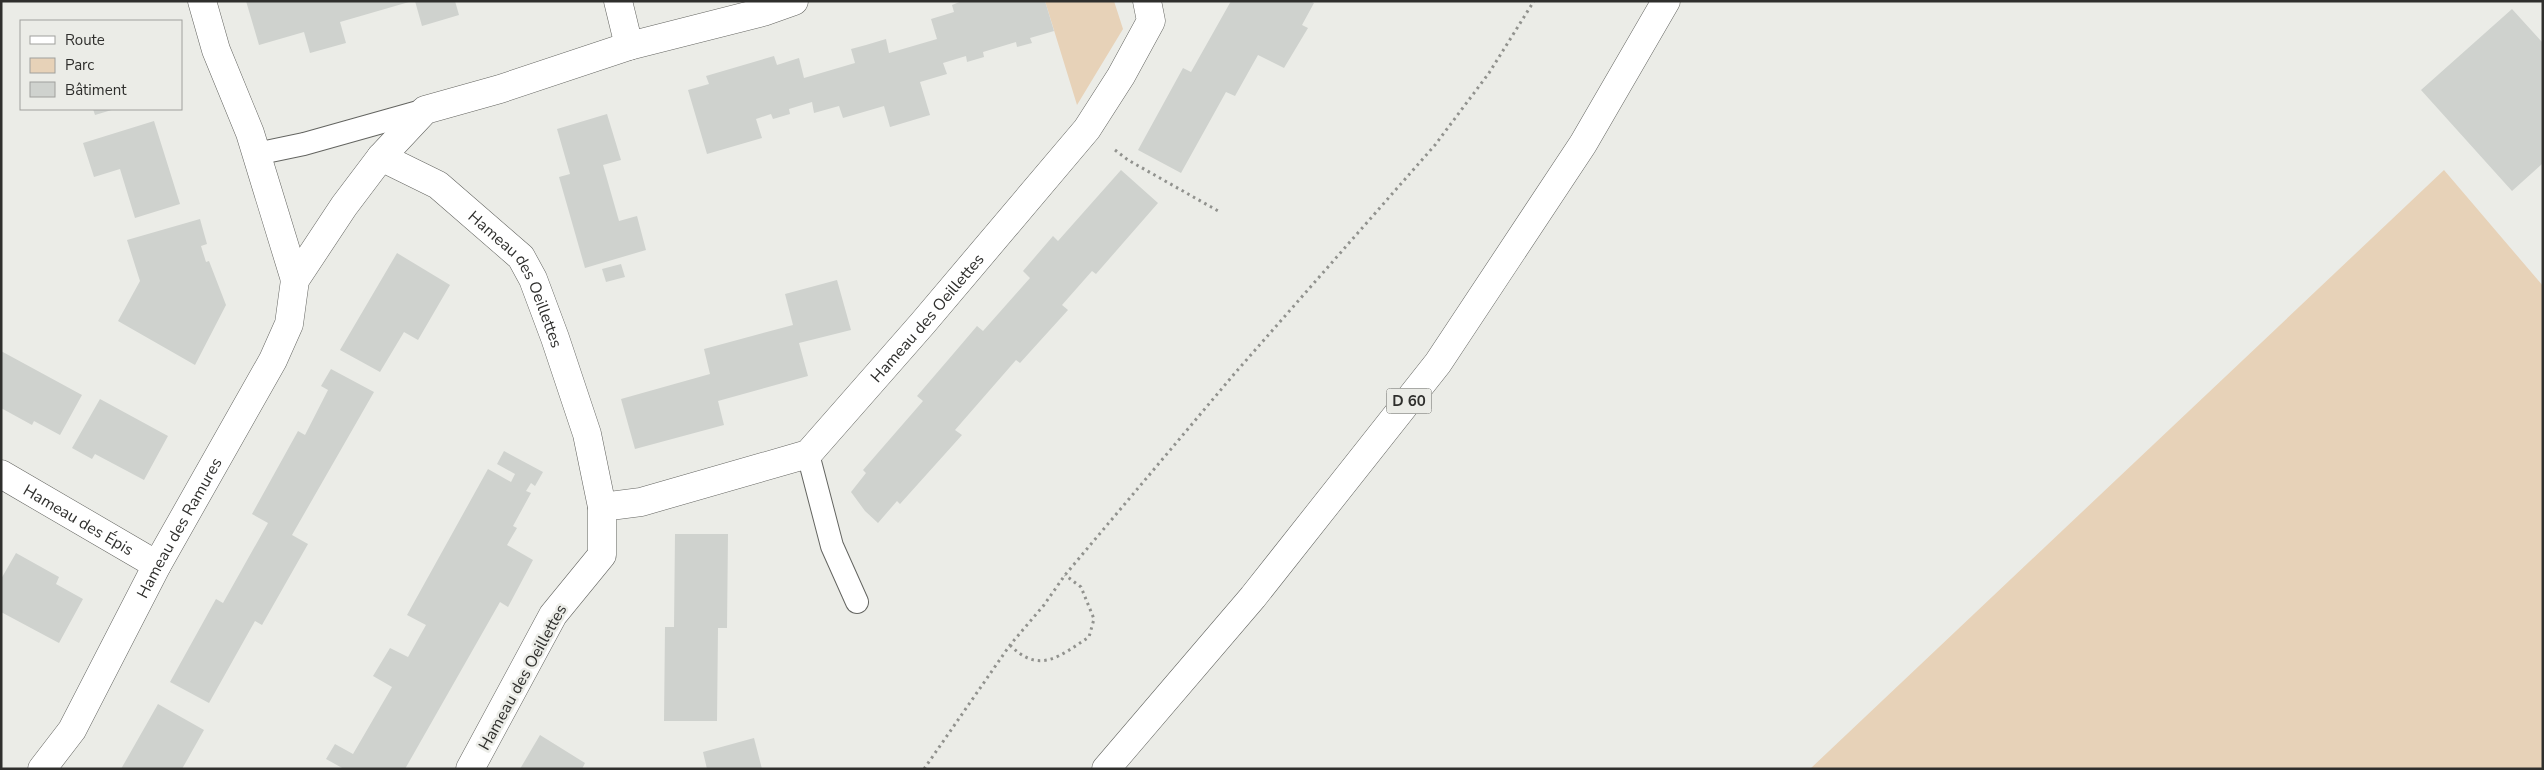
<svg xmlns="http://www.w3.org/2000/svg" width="2544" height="770" font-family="'Nunito Sans',sans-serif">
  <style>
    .green { fill: #e7d2b8 }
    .building { fill: #cfd2ce }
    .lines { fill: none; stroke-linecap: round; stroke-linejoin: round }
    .service-casing { stroke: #636460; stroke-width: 24 }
    .minor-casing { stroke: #636460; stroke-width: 29 }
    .primary-casing { stroke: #636460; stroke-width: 29 }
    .path { stroke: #91928e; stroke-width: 3; stroke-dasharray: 2.5 4; stroke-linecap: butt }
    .service { stroke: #fff; stroke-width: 22 }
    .minor { stroke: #fff; stroke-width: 28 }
    .primary { stroke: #fff; stroke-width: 28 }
    .labels { text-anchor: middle; stroke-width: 5; stroke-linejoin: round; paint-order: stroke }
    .shield { fill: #ebece7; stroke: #676865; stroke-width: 1 }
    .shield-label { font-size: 15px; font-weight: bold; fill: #2f2f2d }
    .street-label { font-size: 16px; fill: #2f2f2d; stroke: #ebece7 }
  </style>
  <rect width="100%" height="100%" fill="#ebece7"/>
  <!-- green -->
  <path class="green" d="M1045,1H1114L1123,29L1077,105Z
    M2444,170L2543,286V769H1810Z"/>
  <!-- building -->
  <path class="building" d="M246,1H409V2L340,22L346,43L310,53L304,32L259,45Z
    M415,1H455L459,15L422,26Z
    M962,1H1045L1054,31L1030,38L1032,43L1017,47L1016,42L983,52L984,57L967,62L966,56L943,63L947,74L920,82L930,115L890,127L884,106L843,118L839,106L814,113L812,102L789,109L790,114L773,119L771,114L756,119L762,138L707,154L688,90L709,84L706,76L774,56L777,65L799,58L804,78L855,63L851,49L866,45L886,39L889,53L937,39L931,19L954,12L952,5Z
    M1231,1H1310L1314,3L1302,25L1308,28L1284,68L1258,55L1235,96L1226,92L1181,173L1138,150L1183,68L1191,72Z
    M2512,9L2543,43V163L2512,191L2421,90Z
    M93,109H115L95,115Z
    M607,114L621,160L603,165L619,221L637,216L646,250L585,268L559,177L570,174L557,129Z
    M154,121L180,204L135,218L120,169L94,177L83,143Z
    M1121,170L1158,203L1096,274L1092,271L1062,305L1068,310L1020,363L1016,360L955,430L962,435L900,504L897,501L878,523L865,511L851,492L866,473L863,470L923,401L917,396L948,360L977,326L983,331L1030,278L1023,271L1053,236L1058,241Z
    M200,219L207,244L201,246L206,262L209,261L226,305L195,365L118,321L140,281L127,240Z
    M397,253L450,285L418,340L404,332L380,372L340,350Z
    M621,264L625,277L606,282L602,269Z
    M837,280L851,330L799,343L808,376L718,401L724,425L635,449L621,399L710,374L704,349L793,325L785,294Z
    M1,351L82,395L60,435L34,421L32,425L1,408Z
    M331,369L374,392L292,535L308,544L262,625L255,621L209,703L170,682L216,599L223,603L268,523L252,514L298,431L305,435L328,390L321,386Z
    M100,399L168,436L144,480L95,454L92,459L72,448Z
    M504,451L543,472L535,486L531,483L526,491L531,493L513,526L517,528L507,545L533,560L508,607L500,602L405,769H344L326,759L335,744L353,754L392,687L373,676L390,648L408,657L426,625L407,615L488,469L511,482L515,474L497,464Z
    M675,534H728L727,628H718L717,721H664L665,627H674Z
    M16,553L59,577L56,584L83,599L59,643L1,612V579Z
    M158,704L204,730L182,769H121Z
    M540,735L585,763L582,769H520Z
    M754,738L762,769H707L703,752Z"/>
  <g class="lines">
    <defs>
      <path id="service" d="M256,154L304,144L425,110
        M808,454L832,546L857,602"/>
      <g id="minor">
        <path d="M202,1L216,50L250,133L295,280"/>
        <path d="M618,1L629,46"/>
        <path id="s1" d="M381,157L438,185L521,257L533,279L555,338L587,434L602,507V555L553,615L470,769"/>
        <path id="s2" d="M1,474L157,565"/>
        <path id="s3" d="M602,507L641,502L808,454L923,323L1087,129L1121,76L1151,21L1147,1"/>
        <path id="s4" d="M42,769L72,730L157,565L273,360L289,324L295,280L344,206L381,157L425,110L500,89L629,46L763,12L794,1"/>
      </g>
      <path id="primary" d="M1106,769L1253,597L1438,363L1583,144L1666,1"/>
    </defs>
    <!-- service casing -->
    <use href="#service" class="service-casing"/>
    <!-- minor casing -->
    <use href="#minor" class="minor-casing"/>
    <!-- primary casing -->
    <use href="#primary" class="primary-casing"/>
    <!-- path -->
    <path class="path" d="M1115,150L1128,160L1220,212
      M1010,645C1039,675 1060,656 1089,637L1094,619L1081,587L1065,575
      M924,769L1010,645L1044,605L1065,575L1235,373L1435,145L1489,73L1534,1"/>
    <!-- service -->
    <use href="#service" class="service"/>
    <!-- minor -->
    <use href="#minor" class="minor"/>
    <!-- primary -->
    <use href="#primary" class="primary"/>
  </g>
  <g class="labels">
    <!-- shield labels -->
    <rect class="shield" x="1386.5" y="388.5" width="45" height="25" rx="4"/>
    <g class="shield-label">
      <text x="1409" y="406">D 60</text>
    </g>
    <!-- street labels -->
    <g class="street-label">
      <text dy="6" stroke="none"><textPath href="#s1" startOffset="189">Hameau des Oeillettes</textPath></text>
      <text dy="6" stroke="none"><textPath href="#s3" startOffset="394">Hameau des Oeillettes</textPath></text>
      <text dy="6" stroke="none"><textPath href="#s2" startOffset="90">Hameau des Épis</textPath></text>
      <text dy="6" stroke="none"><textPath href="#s4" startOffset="278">Hameau des Ramures</textPath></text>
      <text transform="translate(522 677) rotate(-61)" y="6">Hameau des Oeillettes</text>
    </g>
  </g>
  <!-- border -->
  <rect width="2544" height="770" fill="none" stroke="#2f2f2d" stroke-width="5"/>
  <!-- legend -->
  <rect x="20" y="20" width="162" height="90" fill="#ebece7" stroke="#a0a09d"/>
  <rect x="30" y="36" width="25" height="8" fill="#ffffff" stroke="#a0a09d"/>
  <text x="65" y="45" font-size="15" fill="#2f2f2d">Route</text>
  <rect x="30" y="58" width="25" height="15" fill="#e7d2b8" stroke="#a0a09d"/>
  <text x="65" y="70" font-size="15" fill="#2f2f2d">Parc</text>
  <rect x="30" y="82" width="25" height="15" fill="#cfd2ce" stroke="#a0a09d"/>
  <text x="65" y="95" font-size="15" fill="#2f2f2d">Bâtiment</text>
</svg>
